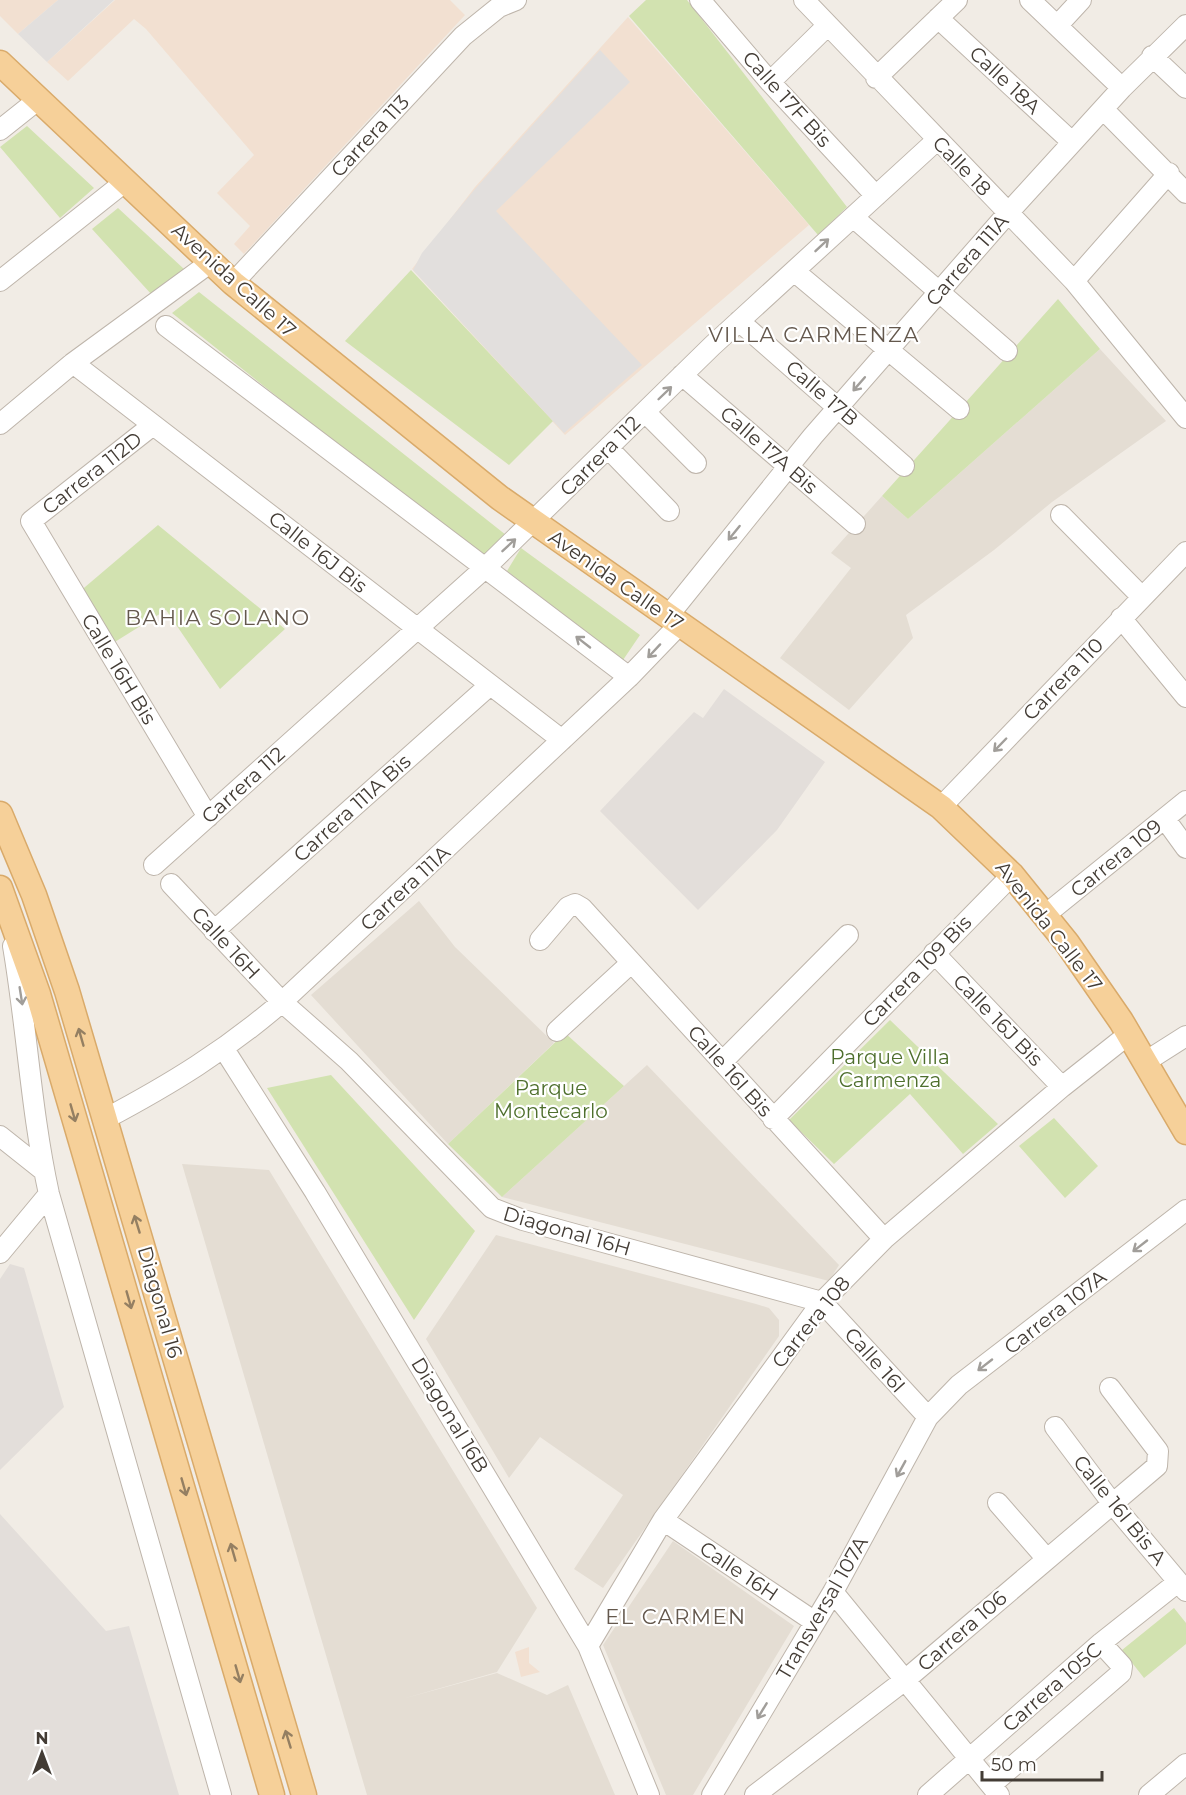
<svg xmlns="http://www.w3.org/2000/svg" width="1186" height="1795" font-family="Montserrat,sans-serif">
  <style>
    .residential { fill: #e4ddd3 }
    .commercial { fill: #f2e0d1 }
    .industrial { fill: #e3deda }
    .green { fill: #d2e2b0 }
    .parking { fill: #e2dfdd }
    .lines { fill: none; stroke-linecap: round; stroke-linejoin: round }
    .minor-casing { stroke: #beb5ab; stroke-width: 22 }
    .major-casing { stroke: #d9aa6a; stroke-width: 27 }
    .minor { stroke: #fff; stroke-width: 20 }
    .major { stroke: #f6d099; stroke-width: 24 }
    .oneway { stroke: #a19e9a }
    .oneway2 { stroke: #947f62 }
    .labels { text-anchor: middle; stroke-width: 4.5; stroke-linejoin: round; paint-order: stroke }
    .street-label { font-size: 20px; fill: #433c35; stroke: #fff }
    .park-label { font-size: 20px; fill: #4e6f2d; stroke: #fff }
    .neighbourhood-label { font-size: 21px; letter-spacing: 1.5px; fill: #64584d; stroke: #fff }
  </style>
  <rect width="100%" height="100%" fill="#f1ece5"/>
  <!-- residential -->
  <path class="residential" d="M1100,349L1166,421L1052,502L994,550L906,615L913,638L849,710L780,658L851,568L831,553L882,496L908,519Z
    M419,901L455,947L554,1043L448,1144L311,995Z
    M647,1065L839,1265L829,1281L502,1197Z
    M182,1164L269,1170L537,1608L497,1672L402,1699L497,1673L547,1695L568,1685L615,1795H367Z
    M496,1235L756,1304L769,1308L779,1320V1336L603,1588L574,1569L623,1495L540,1437L509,1478L426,1339Z
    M673,1541L794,1626L693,1795H666L603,1645Z"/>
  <!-- commercial -->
  <path class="commercial" d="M0,0H58L18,34L0,16Z
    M115,0H450L465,15L244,254L234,244L250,226L217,193L254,155L146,29L134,19L68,81L47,62Z
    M628,17L809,225L565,435L412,269L475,187Z
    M529,1647V1663L540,1672L521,1677L515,1652Z"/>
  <!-- industrial -->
  <path class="industrial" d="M724,689L825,762L777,830L698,910L600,811L694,712L703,718Z
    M10,1264L24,1268L64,1407L0,1470V1279Z
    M0,1514L106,1631L129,1626L179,1795H0Z"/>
  <!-- green -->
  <path class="green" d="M646,0H687L847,207L818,235L629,16Z
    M27,126L94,188L60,218L0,147Z
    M118,208L184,269L152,295L92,229Z
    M411,270L553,421L509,465L345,341Z
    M199,292L506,535L483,560L172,313Z
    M1058,299L1100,349L908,519L882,496Z
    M158,525L285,629L220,689L166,610L110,645L78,593Z
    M521,548L640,635L623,660L507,571Z
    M890,1020L998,1124L963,1154L910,1094L834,1164L789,1120Z
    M565,1033L624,1086L502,1197L448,1144Z
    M331,1075L475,1231L414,1320L267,1088Z
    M1054,1118L1098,1166L1065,1198L1019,1146Z
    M1174,1608L1186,1623V1644L1144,1678L1122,1650Z"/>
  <!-- parking -->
  <path class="parking" d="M58,0H114L47,62L18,34Z
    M600,50L630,82L496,211L642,365L564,433L413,270L422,253L475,189Z"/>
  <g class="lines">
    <defs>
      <path id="minor" d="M700,0L770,82L876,196
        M804,0L1074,281L1186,418
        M1030,0L1122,88
        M938,18L1072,142
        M1057,26L1081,0
        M1152,56L1186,88
        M876,78L957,0
        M770,82L827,26
        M1103,109L1186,193
        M0,130L39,99
        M853,217L1007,351
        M794,271L959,409
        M0,281L126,181
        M1074,281L1169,173
        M233,283L463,36L499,7L516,0
        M739,321L904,466
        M166,326L629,677
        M73,363L562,740
        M682,375L855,524
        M645,412L696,463
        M0,424L73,363L211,262
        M153,425L31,521L208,817
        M608,448L669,511
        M1061,515L1141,596
        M668,616L813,436L1008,213L1122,88L1186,25
        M1121,618L1186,697
        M941,807L1186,552
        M1165,819L1186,848
        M154,865L486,567L712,346L937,140
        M171,884L282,1002L349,1061L492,1208L523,1220L822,1302L928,1417
        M1045,915L1186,801
        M214,931L490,685
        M540,940L568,907L575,904L582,908L884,1239
        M13,946C27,1028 31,1112 49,1194L221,1795
        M934,953L1062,1087
        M557,1031L631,963
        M224,1049L315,1192L588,1646L649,1795
        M723,1061L848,935
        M1145,1062L1186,1036
        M105,1119C171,1084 225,1051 282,1002L629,677L680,624
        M773,1119L1012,875
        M0,1136L44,1171
        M0,1253L49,1194
        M1055,1427L1112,1503L1186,1591
        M998,1503L1046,1558
        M663,1520L815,1622
        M833,1592L999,1795
        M588,1646L663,1520L822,1302L884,1239L1062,1087L1129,1034
        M991,1785L1121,1673L1122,1666L1101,1643
        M712,1795L833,1592L928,1417L959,1385L1186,1210
        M755,1795L905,1680L1157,1466L1158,1451L1110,1388
        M928,1795L1101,1643L1178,1582
        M1149,1795L1186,1764"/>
      <path id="major" d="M0,63L233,283L500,498L941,807L1012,875L1067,943L1121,1021L1186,1132
        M0,814L34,895L67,991L304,1795
        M0,888L38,994L272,1795"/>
    </defs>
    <!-- minor casing -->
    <use href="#minor" class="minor-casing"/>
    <!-- major casing -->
    <use href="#major" class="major-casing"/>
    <!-- minor -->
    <use href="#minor" class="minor"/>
    <!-- major -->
    <use href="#major" class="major"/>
  </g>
  <!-- one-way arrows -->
  <defs><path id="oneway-shaft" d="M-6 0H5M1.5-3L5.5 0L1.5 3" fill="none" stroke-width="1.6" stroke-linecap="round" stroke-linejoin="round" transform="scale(1.5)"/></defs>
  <g class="oneway">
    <use href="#oneway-shaft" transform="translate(822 245) rotate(-43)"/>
    <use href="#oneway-shaft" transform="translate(859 384) rotate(131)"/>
    <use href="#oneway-shaft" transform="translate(665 393) rotate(-44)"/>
    <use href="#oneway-shaft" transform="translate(734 533) rotate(129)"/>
    <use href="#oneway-shaft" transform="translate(509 545) rotate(-43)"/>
    <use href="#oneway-shaft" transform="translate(583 642) rotate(-142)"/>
    <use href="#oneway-shaft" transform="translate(654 651) rotate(133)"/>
    <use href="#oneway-shaft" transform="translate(1000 745) rotate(134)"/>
    <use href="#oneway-shaft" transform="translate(21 996) rotate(81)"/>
    <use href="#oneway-shaft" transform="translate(1140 1246) rotate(142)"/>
    <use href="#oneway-shaft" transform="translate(985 1365) rotate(142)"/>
    <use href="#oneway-shaft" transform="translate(901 1469) rotate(119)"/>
    <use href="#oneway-shaft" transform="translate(762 1711) rotate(121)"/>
  </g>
  <g class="oneway2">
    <use href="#oneway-shaft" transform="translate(81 1037) rotate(-106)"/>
    <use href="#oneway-shaft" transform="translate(73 1113) rotate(74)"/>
    <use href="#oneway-shaft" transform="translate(137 1224) rotate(-107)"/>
    <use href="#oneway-shaft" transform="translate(129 1300) rotate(74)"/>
    <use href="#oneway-shaft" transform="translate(184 1487) rotate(74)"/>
    <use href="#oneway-shaft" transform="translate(233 1552) rotate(-106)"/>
    <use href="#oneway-shaft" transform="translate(238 1674) rotate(74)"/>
    <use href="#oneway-shaft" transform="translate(288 1739) rotate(-107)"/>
  </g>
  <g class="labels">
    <!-- street labels -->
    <g class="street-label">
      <text transform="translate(1005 80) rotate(43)" y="7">Calle 18A</text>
      <text transform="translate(787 99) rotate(48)" y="7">Calle 17F Bis</text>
      <text transform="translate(370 136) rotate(-47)" y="7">Carrera 113</text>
      <text transform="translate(962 166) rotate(46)" y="7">Calle 18</text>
      <text transform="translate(967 260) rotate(-49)" y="7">Carrera 111A</text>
      <text transform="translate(234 280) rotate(42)" y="7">Avenida Calle 17</text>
      <text transform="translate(822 393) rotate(41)" y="7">Calle 17B</text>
      <text transform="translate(769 450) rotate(41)" y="7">Calle 17A Bis</text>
      <text transform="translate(600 456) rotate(-45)" y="7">Carrera 112</text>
      <text transform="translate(92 473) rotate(-38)" y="7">Carrera 112D</text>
      <text transform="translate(318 552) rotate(38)" y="7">Calle 16J Bis</text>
      <text transform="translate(616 580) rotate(35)" y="7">Avenida Calle 17</text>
      <text transform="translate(119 669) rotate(59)" y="7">Calle 16H Bis</text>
      <text transform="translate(1063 679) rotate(-46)" y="7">Carrera 110</text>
      <text transform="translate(243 785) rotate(-42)" y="7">Carrera 112</text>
      <text transform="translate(352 808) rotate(-42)" y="7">Carrera 111A Bis</text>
      <text transform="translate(1116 858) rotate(-39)" y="7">Carrera 109</text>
      <text transform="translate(405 888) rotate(-43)" y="7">Carrera 111A</text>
      <text transform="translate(1049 926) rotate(52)" y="7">Avenida Calle 17</text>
      <text transform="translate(226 943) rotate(47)" y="7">Calle 16H</text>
      <text transform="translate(917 971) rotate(-46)" y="7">Carrera 109 Bis</text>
      <text transform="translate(998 1020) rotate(46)" y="7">Calle 16J Bis</text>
      <text transform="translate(730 1071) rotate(48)" y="7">Calle 16I Bis</text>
      <text transform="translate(567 1231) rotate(16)" y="7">Diagonal 16H</text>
      <text transform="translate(160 1302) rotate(74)" y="7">Diagonal 16</text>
      <text transform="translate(1055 1312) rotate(-38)" y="7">Carrera 107A</text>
      <text transform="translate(811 1322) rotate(-51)" y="7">Carrera 108</text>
      <text transform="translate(875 1360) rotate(48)" y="7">Calle 16I</text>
      <text transform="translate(450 1415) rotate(59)" y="7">Diagonal 16B</text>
      <text transform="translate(1120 1510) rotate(51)" y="7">Calle 16I Bis A</text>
      <text transform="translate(739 1571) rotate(34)" y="7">Calle 16H</text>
      <text transform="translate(822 1608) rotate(-60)" y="7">Transversal 107A</text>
      <text transform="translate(962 1631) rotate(-41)" y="7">Carrera 106</text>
      <text transform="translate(1052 1687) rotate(-41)" y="7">Carrera 105C</text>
    </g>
    <!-- park labels -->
    <g class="park-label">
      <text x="890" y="1064">Parque Villa<tspan x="890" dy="23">Carmenza</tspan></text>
      <text x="551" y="1095">Parque<tspan x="551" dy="23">Montecarlo</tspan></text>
    </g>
    <!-- neighbourhood labels -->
    <g class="neighbourhood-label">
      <text x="814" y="342">VILLA CARMENZA</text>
      <text x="218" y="625">BAHIA SOLANO</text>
      <text x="676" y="1624">EL CARMEN</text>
    </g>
  </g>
  <!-- north arrow -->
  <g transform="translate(42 1753)" stroke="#ffffff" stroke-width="4.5" paint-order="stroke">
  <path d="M0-4.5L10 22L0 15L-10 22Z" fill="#433c35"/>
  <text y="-9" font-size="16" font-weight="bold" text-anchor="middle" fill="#433c35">N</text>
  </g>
  <!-- scale -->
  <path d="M982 1771v9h120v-9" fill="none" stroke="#433c35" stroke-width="3"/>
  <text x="991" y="1771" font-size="18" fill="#433c35" stroke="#ffffff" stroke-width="4.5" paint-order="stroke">50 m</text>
</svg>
